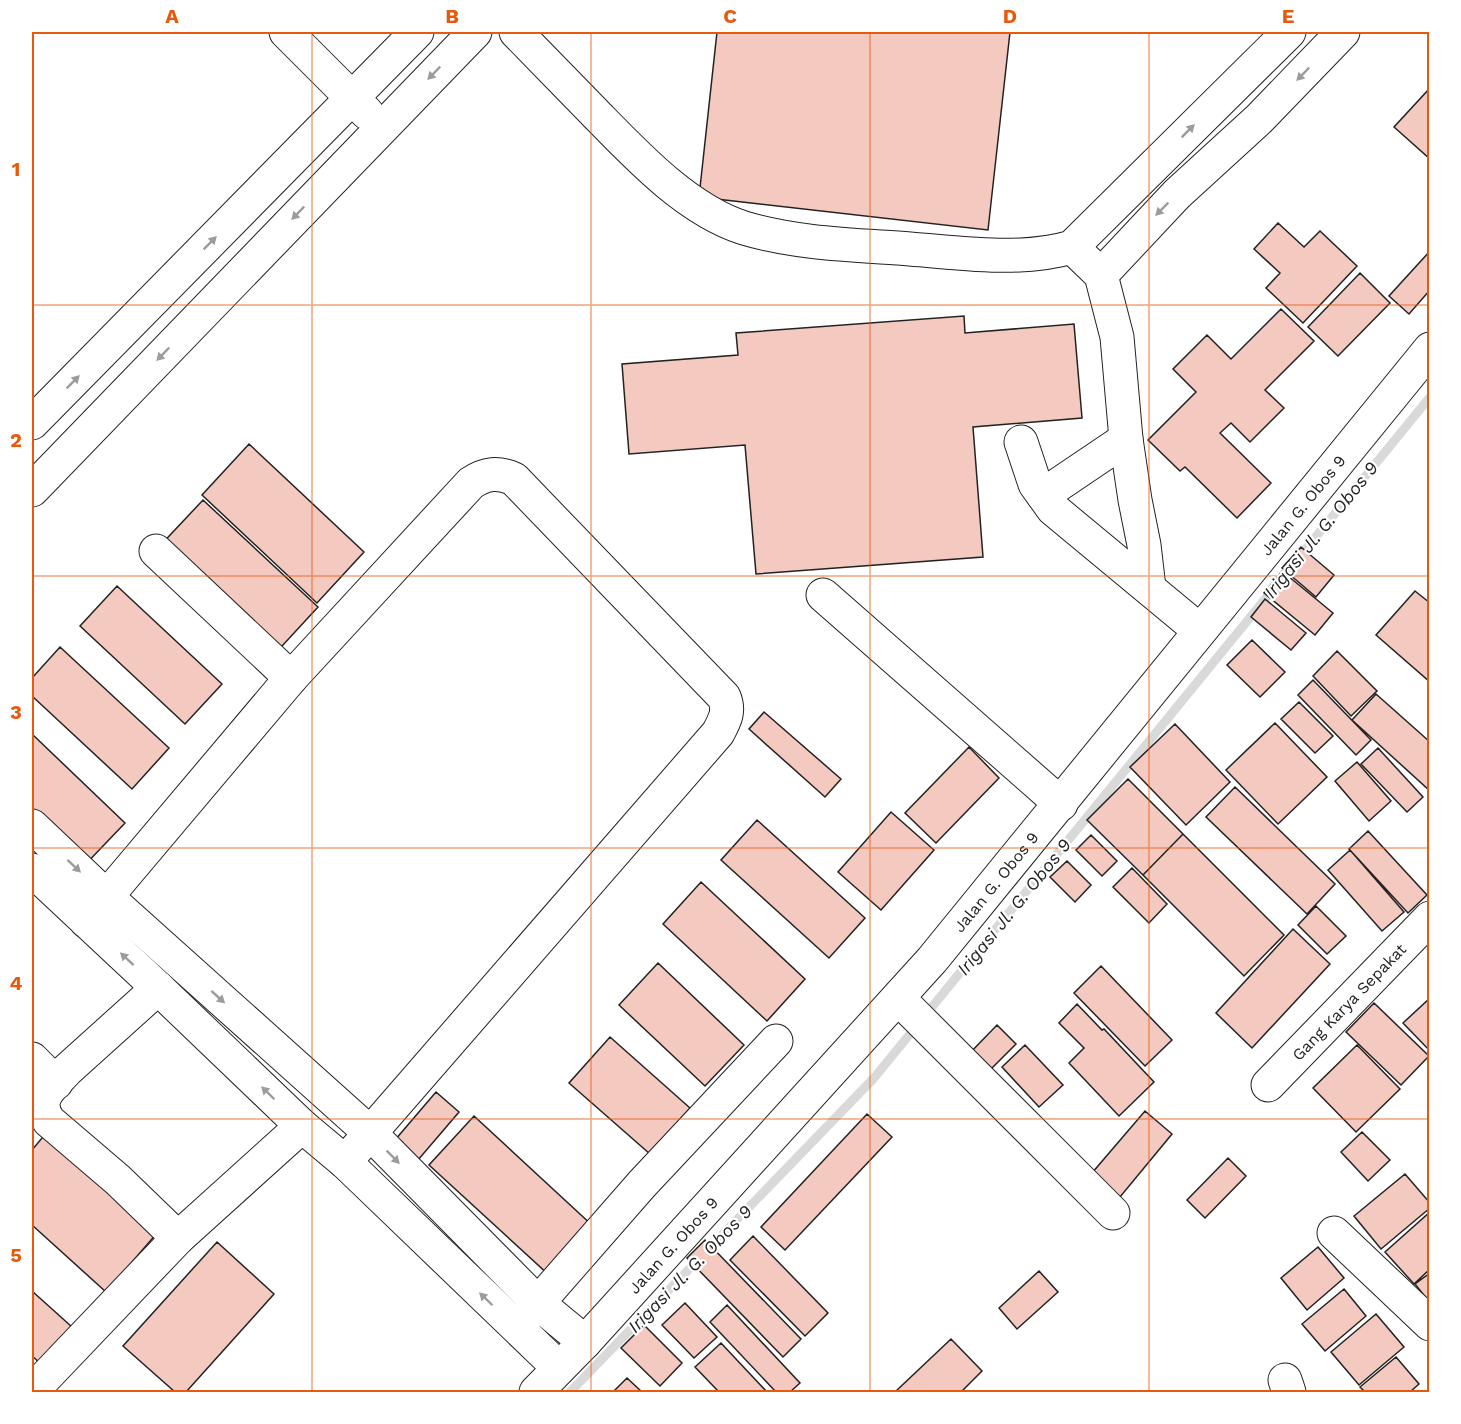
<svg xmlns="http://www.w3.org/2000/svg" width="1461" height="1424" font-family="'Work Sans',sans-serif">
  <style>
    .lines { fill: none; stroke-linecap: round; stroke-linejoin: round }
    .stream { stroke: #d9d9d9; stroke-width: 9 }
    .building { fill: #f3c9c0; stroke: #222; stroke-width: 1.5 }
    .minor-casing { stroke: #222; stroke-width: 35 }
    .minor { stroke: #fff; stroke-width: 33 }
    .oneway { fill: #9c9c9c }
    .grid { fill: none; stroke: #e8590c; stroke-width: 1.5; stroke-opacity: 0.55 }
    .labels { text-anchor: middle; stroke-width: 4.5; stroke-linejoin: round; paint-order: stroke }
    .street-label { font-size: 16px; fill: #222; stroke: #fff }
    .water-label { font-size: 18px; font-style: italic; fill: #222; stroke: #fff }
    .neatline { fill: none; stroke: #e8590c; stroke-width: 2 }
    .grid-label { font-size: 20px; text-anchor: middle; font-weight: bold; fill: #e8590c }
  </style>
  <rect width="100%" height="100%" fill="#fff"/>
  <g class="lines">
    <!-- stream -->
    <path class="stream" d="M570,1392L874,1078L1430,397"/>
  </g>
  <!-- building -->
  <path class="building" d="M717,32H1010L988,230L699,197Z
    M1430,88V159L1394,127Z
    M1278,223L1304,247L1320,231L1357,266L1303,323L1266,288L1280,273L1254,249Z
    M1430,251V290L1409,314L1389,296Z
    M1360,273L1390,303L1338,356L1308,327Z
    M1281,309L1314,341L1265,390L1284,408L1250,442L1231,423L1220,433L1271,483L1237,518L1185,467L1180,471L1148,440L1196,392L1173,369L1207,335L1231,359Z
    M964,316L965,333L1074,324L1082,418L973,427L983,557L756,574L745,445L629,454L622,364L738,355L736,333Z
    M249,444L364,552L317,603L202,495Z
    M203,500L318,607L271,658L156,550Z
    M1301,547L1334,575L1316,597L1282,568Z
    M1282,571L1333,613L1315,635L1264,593Z
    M117,586L222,684L185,724L80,626Z
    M1415,591L1430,603V682L1376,635Z
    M1265,599L1306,633L1291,650L1251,617Z
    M1252,640L1285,672L1260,697L1227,665Z
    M60,647L169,748L132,789L32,696V678Z
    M1337,651L1377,691L1351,716L1313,676Z
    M1313,680L1371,740L1356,755L1298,695Z
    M1376,694L1430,742V791L1352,720Z
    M1299,702L1333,736L1315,753L1281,719Z
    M764,712L841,779L825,797L749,729Z
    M1275,723L1327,777L1278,824L1226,770Z
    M1175,724L1230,782L1186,825L1130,767Z
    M32,734L125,823L81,869L32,822Z
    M969,747L999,778L936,843L905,813Z
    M1378,748L1423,797L1407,812L1361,764Z
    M1357,762L1391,801L1369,821L1335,781Z
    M1128,779L1183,834L1143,875L1087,820Z
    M1235,787L1335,884L1307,914L1206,817Z
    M891,812L934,850L881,910L838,872Z
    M757,820L865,918L829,958L721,860Z
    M1368,831L1427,895L1408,913L1349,849Z
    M1183,834L1284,935L1244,976L1143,875Z
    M1091,835L1117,861L1102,876L1076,850Z
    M1350,850L1404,912L1382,931L1328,870Z
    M1067,861L1091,885L1075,902L1050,877Z
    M1132,868L1167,904L1149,923L1113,887Z
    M701,882L805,979L767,1021L663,924Z
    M1316,906L1346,936L1327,954L1298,925Z
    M1293,929L1330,964L1252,1048L1216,1013Z
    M658,963L744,1045L705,1086L619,1005Z
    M1101,966L1172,1040L1145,1066L1074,993Z
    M1430,998V1051L1403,1023Z
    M1374,1003L1429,1056L1401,1085L1346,1032Z
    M1077,1004L1102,1030L1104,1029L1154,1082L1119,1116L1069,1063L1084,1048L1059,1023Z
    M997,1025L1016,1044L986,1074L967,1056Z
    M610,1037L690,1108L650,1154L569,1083Z
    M1025,1045L1063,1085L1039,1107L1002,1067Z
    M1357,1045L1400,1089L1356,1132L1313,1088Z
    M436,1092L459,1112L418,1160L395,1140Z
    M1145,1111L1172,1134L1120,1197L1092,1173Z
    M867,1114L892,1137L785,1250L761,1227Z
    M474,1116L594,1227L550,1276L429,1165Z
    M47,1132L158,1232L106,1292L32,1225V1150Z
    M1362,1132L1390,1160L1368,1181L1341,1152Z
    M1228,1158L1246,1176L1205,1218L1187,1200Z
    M1405,1174L1430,1203V1208L1381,1249L1354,1216Z
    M1430,1212V1269L1414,1284L1385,1252Z
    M753,1236L828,1313L805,1336L730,1260Z
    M705,1240L801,1339L783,1357L687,1258Z
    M217,1242L274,1294L186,1392H175L123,1346Z
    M1318,1247L1344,1278L1307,1310L1281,1278Z
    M1039,1271L1058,1292L1017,1329L999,1308Z
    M1430,1273V1303L1415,1284Z
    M1344,1289L1366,1316L1325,1351L1302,1324Z
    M32,1291L72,1327L40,1363L32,1356Z
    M685,1303L717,1337L694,1358L662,1325Z
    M727,1305L800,1383L790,1392H776L710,1322Z
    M1376,1314L1404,1347L1359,1385L1331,1352Z
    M644,1325L682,1363L660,1386L621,1348Z
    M951,1339L982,1371L961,1392H895Z
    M721,1343L767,1392H719L695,1367Z
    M1396,1357L1419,1384L1410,1392H1365L1360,1387Z
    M627,1378L642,1392H613Z"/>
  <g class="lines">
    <defs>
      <g id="minor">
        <path d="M286,32L367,113"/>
        <path d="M516,32C542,59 569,86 595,113C636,155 687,210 744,228C797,244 856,245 910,249C963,253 1021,262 1072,247L1289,32"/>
        <path d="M1072,247L1101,275L1117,337L1126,439L1135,500L1144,545L1149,588"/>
        <path d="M1101,275L1177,194L1259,119L1343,32"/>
        <path d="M32,423L417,32"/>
        <path d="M1021,442L1035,484L1053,509L1199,630"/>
        <path d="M32,490L475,32"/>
        <path d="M1043,495L1126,439"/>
        <path d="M156,551L291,678"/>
        <path d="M823,595L1061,804"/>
        <path d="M32,826L107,897L369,1132L539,1304L585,1342"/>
        <path d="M32,870L158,988L302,1126L345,1162L559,1368"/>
        <path d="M86,921L291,678L471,483C486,473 498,472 514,479L724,697C730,711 725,720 718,733L345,1162"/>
        <path d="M158,988L67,1070C52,1087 33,1099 49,1121L118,1180L178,1238L302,1126"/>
        <path d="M898,998L1113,1213"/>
        <path d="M32,1059L56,1083"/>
        <path id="s1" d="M1268,1085L1430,918"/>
        <path d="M1334,1233L1430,1324"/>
        <path d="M523,1320L642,1184L776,1041"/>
        <path d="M1285,1380L1289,1392"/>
        <path d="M34,1389L178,1238"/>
        <path id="s2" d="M536,1392L585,1342L932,960L1430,349"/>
      </g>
    </defs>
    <!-- minor casing -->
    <use href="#minor" class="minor-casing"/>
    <!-- minor -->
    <use href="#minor" class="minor"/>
  </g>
  <!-- one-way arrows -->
  <defs><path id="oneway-solid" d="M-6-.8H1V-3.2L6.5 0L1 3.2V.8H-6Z" transform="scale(1.5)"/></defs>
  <g class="oneway">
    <use href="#oneway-solid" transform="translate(434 73) rotate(134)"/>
    <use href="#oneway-solid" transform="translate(1303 74) rotate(134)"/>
    <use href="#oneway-solid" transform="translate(1188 131) rotate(-45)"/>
    <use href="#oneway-solid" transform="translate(1162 209) rotate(135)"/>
    <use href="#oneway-solid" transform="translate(298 213) rotate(134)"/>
    <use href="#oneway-solid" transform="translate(210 243) rotate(-45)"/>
    <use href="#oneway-solid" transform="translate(163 354) rotate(134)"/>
    <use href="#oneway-solid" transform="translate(73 382) rotate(-45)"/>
    <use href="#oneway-solid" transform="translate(74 866) rotate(43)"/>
    <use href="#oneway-solid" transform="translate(127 959) rotate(-137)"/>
    <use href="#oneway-solid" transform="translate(218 997) rotate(42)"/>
    <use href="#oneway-solid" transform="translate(268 1093) rotate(-136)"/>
    <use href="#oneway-solid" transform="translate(393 1157) rotate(45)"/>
    <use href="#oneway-solid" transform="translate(486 1299) rotate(-136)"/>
  </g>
  <!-- grid -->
  <path class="grid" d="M312,32V1392M591,32V1392M870,32V1392M1149,32V1392M32,305H1430M32,576H1430M32,848H1430M32,1119H1430"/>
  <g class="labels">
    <!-- street labels -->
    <g class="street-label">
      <text dy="6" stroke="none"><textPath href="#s2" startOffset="1173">Jalan G. Obos 9</textPath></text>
      <text dy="6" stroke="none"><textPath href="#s2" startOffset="687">Jalan G. Obos 9</textPath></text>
      <text dy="6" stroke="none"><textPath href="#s1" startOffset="116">Gang Karya Sepakat</textPath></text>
      <text dy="6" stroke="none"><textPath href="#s2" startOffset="201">Jalan G. Obos 9</textPath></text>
    </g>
    <!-- water labels -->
    <g class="water-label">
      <text transform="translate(1321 530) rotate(-51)" y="6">Irigasi Jl. G. Obos 9</text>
      <text transform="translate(1014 907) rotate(-51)" y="6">Irigasi Jl. G. Obos 9</text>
      <text transform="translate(690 1269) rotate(-46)" y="6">Irigasi Jl. G. Obos 9</text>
    </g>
  </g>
  <!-- border -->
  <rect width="1461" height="1424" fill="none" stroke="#ffffff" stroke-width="66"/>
  <rect x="33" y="33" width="1395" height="1358" class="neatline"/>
  <g class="grid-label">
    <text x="172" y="23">A</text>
    <text x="452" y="23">B</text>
    <text x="730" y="23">C</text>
    <text x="1010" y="23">D</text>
    <text x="1288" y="23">E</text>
    <text x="16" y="176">1</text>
    <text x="16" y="447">2</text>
    <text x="16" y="719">3</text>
    <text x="16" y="990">4</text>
    <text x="16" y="1262">5</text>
  </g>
</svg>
